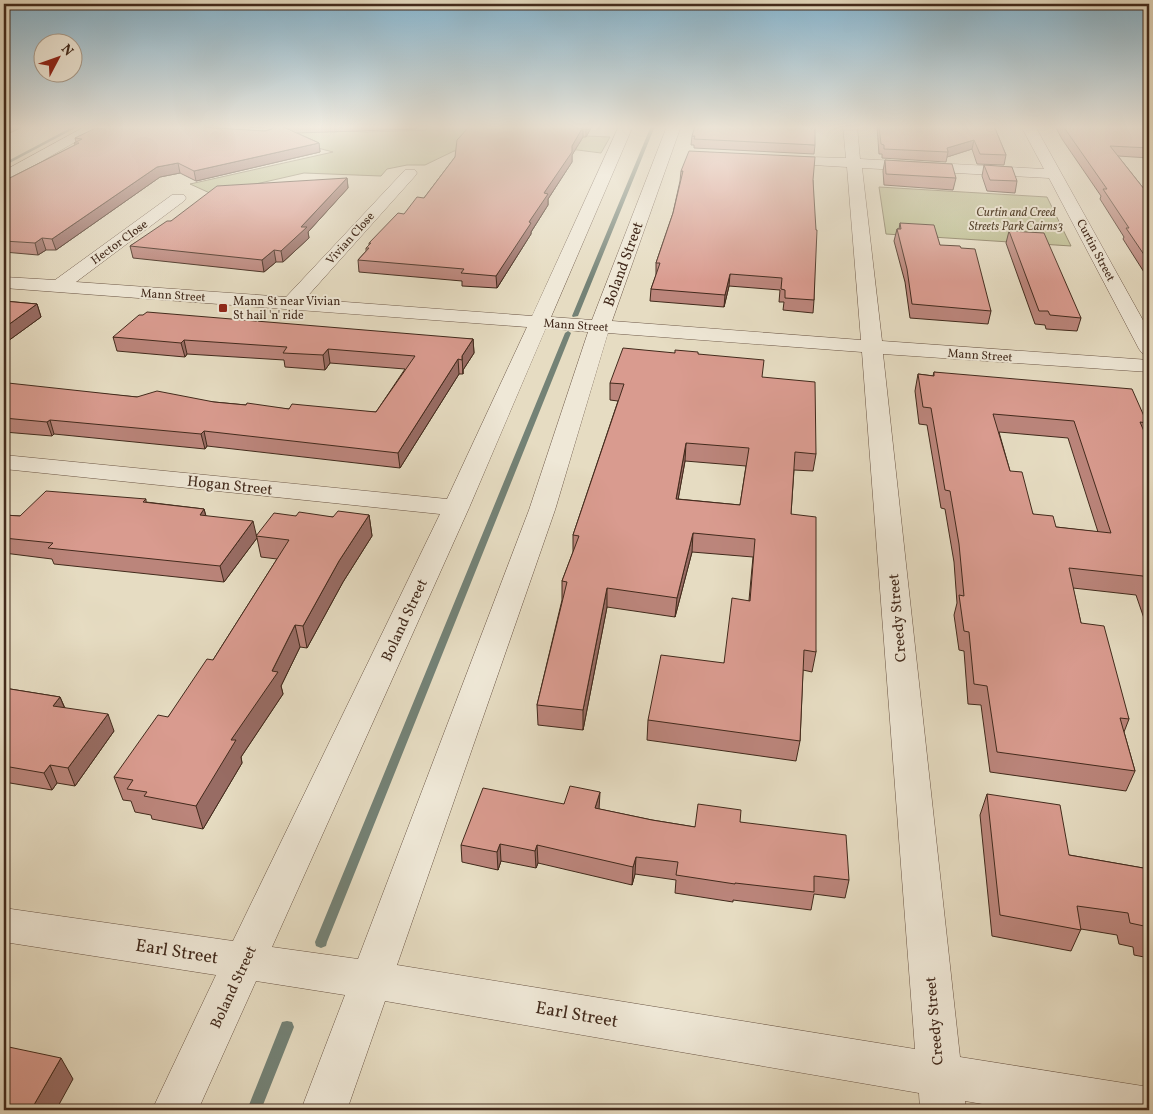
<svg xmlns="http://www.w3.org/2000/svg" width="1153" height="1114" font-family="Vollkorn,serif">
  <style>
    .green { fill: #bcbe8f; stroke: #7f7456 }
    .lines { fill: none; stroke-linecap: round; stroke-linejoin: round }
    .stream { fill: #748276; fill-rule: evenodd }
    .minor-casing { stroke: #6b5646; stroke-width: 1 }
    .minor { fill: #efe8d7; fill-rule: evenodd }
    .wall { fill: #bb857b; stroke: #422a1c; fill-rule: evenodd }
    .shaded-wall { fill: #986c64; stroke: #422a1c }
    .building { fill: #d99b8f; stroke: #422a1c; fill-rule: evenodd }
    .poi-dot { fill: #8f2418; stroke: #efe8d7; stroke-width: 2 }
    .labels { text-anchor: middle; stroke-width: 4; stroke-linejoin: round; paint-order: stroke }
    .far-park-label { font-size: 12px; font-style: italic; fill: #5a4833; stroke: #efe8d7 }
    .far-street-label { font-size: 12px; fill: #422a1c; stroke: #efe8d7 }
    .far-poi-label { font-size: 12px; fill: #422a1c; stroke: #efe8d7; text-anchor: start }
    .street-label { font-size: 15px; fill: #422a1c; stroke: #efe8d7 }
    .near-street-label { font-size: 18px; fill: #422a1c; stroke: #efe8d7 }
  </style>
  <rect width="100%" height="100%" fill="#e6dcc2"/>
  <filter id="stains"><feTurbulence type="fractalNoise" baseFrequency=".004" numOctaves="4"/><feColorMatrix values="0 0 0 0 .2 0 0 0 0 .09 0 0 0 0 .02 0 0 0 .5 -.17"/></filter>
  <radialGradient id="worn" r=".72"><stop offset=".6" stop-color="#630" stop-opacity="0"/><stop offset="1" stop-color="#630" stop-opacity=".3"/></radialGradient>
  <!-- green -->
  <path class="green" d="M427,126H464L466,131L610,137L601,153L570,149L454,151L425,165H407L387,169L381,176L304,173L212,194L190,184L333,152L283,139L294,128L366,132L426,130Z
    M879,187L1047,197L1071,246L886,234Z"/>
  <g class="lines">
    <!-- stream -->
    <path class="stream" d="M74,126H79L4,166V163Z
      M651,126H655L578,316L573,317L572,316Z
      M568,331L571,333L327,942L326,946L321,948L316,946L315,942L565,333Z
      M287,1021L292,1022L294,1027L261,1110H247L282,1022Z"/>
    <defs>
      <path id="minor" d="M86,126H103L9,180L4,181V171Z
        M619,126H633L551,317L592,320L667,126H681L612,321L861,340L847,167L778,163L773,162L771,159L773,156L846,158L843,126H857L860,159L1044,169L1021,126H1035L1149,331V355L1142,353L1139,349L1049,178L862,168L882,341L1149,360V372L883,354L960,1057L1149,1087V1110H1017L965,1101L966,1110H920L919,1093L385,1001L347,1110H301L345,995L256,981L198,1110H152L216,975L4,942V908L233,941L440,514L4,469V455L447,499L527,327L4,288V277L55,280L172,195H184L186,198L184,201L76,282L286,297L405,170H415L417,173L415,176L305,299L532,316ZM546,328L588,332L529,510L358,959L272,947L469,508ZM608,333L862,352L915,1049L397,965L555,510Z"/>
    </defs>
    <!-- minor casing -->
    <use href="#minor" class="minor-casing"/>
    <!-- minor -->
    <use href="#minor" class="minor"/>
  </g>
  <!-- wall -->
  <path class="wall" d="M227,126H267L263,128Z
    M275,126H417L416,129L297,133L319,143L320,152L196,181L180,173L160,177L56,250H46L38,255L4,252V181L75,145L74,143L76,142L75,138L265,131L272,129Z
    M470,126H592L586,137H583L572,155V162L548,199V205L531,232V234L497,288L462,286V281L359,272L358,260L366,251V248L369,245V243L424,198L455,157Z
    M877,126H994L1006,155L1004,165L977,164L972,149L947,157L946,162L882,158V154H879Z
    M1055,126H1149V158L1118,156L1148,194H1149V280L1123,239L1124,237L1100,199L1101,196L1062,139Z
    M692,136L815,145L814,154L694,148V145H691Z
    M885,160L956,178L953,190L884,185L883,171Z
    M984,165L1017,181L1015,193L987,191L982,176Z
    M681,171L813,180L814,300L813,313L783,310L784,302H779L780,290L729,286L724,307L650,301L651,289L656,275V263L673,213L680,181Z
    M347,178L348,188L308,232L309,238L283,262H276L264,272L133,258L130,246L171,221Z
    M900,223L940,245L991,311L988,324L910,318L905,282L894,241L897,229H899Z
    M1009,231L1081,318L1077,331L1046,329L1045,325L1035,324L1006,243Z
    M4,301L37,304L41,317L8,341H4Z
    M113,337L473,339L474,353L463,370V374H459L400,468L207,446L205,449L54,434L52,436L4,432V385L137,397L214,402L246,405L289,409L376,412L405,369L330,363L325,370L285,367L284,360L187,354L185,357L117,351Z
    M675,353L698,354L762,377L816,454L813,471L794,470L791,514L816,652L812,672L803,670L800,741L796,761L647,740L648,720L724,663L749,600L753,557L692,552L675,617L607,607L583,730L538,725L537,705L562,600V581L573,552V535L618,401L610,400V383ZM685,461L746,466L740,505L678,499Z
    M934,372L1147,423L1144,431L1149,443V633L1136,595L1073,588L1081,623L1129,719L1124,732L1135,771L1126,791L990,772L981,705L968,704L964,651L959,650L954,615L957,603L954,562L945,509L941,508L927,425L919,424L915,391L918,374L933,376ZM999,432L1068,438L1098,532L1056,527L1033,514L1010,471Z
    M146,499V502L204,509L206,516L257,535L296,516L333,517L369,515L372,536L343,582L307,648L300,647L281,686L283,694L241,757L242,763L203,829L152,819L151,815L135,812L131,801L123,800L114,777L168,717L213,660L277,559L261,557L257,538L224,582L54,564L52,559L4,553V515L20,516Z
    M4,688L60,697L65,708L114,731L75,786L57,783L52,790L4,782Z
    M987,794L1069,855L1149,869V958L1134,955L1133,947L1119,944L1117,935L1081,929L1071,951L992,936L980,815Z
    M564,804L599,809L652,820L695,827L740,822L849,880L845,898L814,894L811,910L733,900V902L675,893L676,880L635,874L632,885L538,863L536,868L501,861L498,870L462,862L461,845Z"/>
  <!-- shaded-wall -->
  <path class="shaded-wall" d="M4,126H24L4,136Z
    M587,126H592L586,137V127Z
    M583,127V137L572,155V162L548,199V205L531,232V234L497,288L496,276L529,222L544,193Z
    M974,140L972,149L947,157L948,152L947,148Z
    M319,143L320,152L196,181L194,171Z
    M178,163L180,173L160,177L56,250L52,239L157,167Z
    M347,178L348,188L308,232L309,238L283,262L281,251L301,227Z
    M42,238L46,250L38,255L35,243Z
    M274,250L276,262L264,272L262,260Z
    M730,274L729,286L724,307L725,295Z
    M37,304L41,317L8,341L4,328Z
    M473,339L474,353L463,370V374L462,356Z
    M184,340L187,354L185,357L181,343Z
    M328,349L330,363L325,370L323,355Z
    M458,359L459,374L400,468L398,453Z
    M50,420L54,434L52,436L47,422Z
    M204,431L207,446L205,449L201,434Z
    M686,443L685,461L675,517L676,499Z
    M204,509L208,525L200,515Z
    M369,515L372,536L343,582L307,648L303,626L339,561Z
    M253,521L257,538L224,582L220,566Z
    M693,533L692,552L675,617L677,598Z
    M607,588V607L583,730V710Z
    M295,625L300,647L281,686L283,694L241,757L242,763L203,829L196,806L231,740L272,671Z
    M60,697L67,714L53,706Z
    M108,714L114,731L75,786L68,768Z
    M50,765L57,783L52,790L44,773Z
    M600,792L599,810L595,808Z
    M500,844L501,861L498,870L497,852Z
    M537,845L538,863L536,868L535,851Z
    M636,857L635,874L632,885L633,867Z
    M61,1058L73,1079L56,1110H31Z"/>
  <!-- building -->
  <path class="building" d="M100,126H185L265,131L272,129L275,126H281L319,143L194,171L178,163L157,167L52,239L42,238L35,243L4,241V181L79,143H74L82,139L75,138Z
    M470,126H587L586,127H583L572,146V152L544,193L548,194L529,222L531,223L496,276L461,273L464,269L358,260L369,248H366L371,243H369L398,213L404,214L417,197L424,198L455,157L457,140Z
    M695,126H815V145L694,139L695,136H692Z
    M879,126H994L1006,155L980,154L974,140L947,148L948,152L884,149V145L881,144Z
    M1063,126H1149V148L1110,146L1148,194H1149V262L1126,228H1129L1103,189H1107Z
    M689,151L815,157L813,180L816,230H817L814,300L785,298V290L781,289L782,278L730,274L725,295L651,289L660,263H656L673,213L683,171H681Z
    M885,160L952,164L956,178L886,174Z
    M984,165L1012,167L1017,181L990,180Z
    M347,178L301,227H307L281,251L274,250L262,260L130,246L167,221H171L217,186Z
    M900,223L934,225L940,245L960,246L961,248L975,249L991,311L912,304L907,269L897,229H901Z
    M1009,231L1044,233L1081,318L1050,315L1048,311H1039Z
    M4,301L37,304L4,328Z
    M147,312L473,339L462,356V360L458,359L398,453L204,431L201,434L50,420L47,422L4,418V385L5,386L8,383L137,397L157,391L214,402L246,405L247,403L289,409L292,404L376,412L415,356L328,349L323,355L283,353L287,347L184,340L181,343L113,337L139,315H143Z
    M623,348L675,353V350L698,352V354L764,360L762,377L815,382L816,454L795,452L791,514L816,517V652L804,650L800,741L648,720L661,655L724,663L732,598L750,601L755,539L693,533L677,598L607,588L583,710L537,705L567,582L562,581L579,536L573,535L624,384L610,383ZM686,443L749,448L740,505L676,499Z
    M934,372L1132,389L1147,423L1140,422L1149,443V592L1143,576L1069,568L1081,623L1104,626L1129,719L1120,718L1135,771L997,752L987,686L974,684L969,632L964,631L959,595L964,596L959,544L950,491L945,490L931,408L923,407L918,374L934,376ZM993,414L1074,421L1111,533L1056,527L1053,516L1033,514L1022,472L1010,471Z
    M46,491L146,499L143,502L204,509L200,515L253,521L220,566L48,548L53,543L4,538V515L20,516Z
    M338,511L369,515L339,561L303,626L295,625L272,671L278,672L231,740H236L196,806L144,796L147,792L127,789L133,780L114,777L158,715L168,717L207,659L213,660L289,540L256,536L274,513L296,516L299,512L333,517Z
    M4,688L60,697L53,706L108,714L68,768L50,765L44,773L4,766Z
    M570,786L600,792L595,808L652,820L695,827L698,804L741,810L740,822L846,835L849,880L814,876V892L735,883V884L676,875L678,862L636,857L633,867L537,845L535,851L500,844L497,852L461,845L483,788L564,804Z
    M987,794L1060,805L1069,855L1149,869V934H1146L1144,926L1130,923L1128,913L1077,906L1081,930L1000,915Z
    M4,1046L61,1058L31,1110H4Z"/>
  <!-- sky -->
  <linearGradient id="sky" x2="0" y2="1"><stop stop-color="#87b7d2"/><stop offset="0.45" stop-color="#f4efe4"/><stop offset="1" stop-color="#f4efe4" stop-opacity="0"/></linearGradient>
  <rect width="1153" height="282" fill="url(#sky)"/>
  <!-- markers -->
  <rect class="poi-dot" x="218" y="303" width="10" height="10" rx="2.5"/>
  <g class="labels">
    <!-- far-park labels -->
    <g class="far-park-label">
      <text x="1016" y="216">Curtin and Creed<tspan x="1016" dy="14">Streets Park Cairns3</tspan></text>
    </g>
    <!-- far-street labels -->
    <g class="far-street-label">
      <text transform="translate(350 238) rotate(-48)" y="4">Vivian Close</text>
      <text transform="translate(119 242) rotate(-36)" y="4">Hector Close</text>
      <text transform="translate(1096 250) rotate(62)" y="4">Curtin Street</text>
      <text transform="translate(173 295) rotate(4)" y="4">Mann Street</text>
      <text transform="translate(576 325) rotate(4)" y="4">Mann Street</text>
      <text transform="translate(980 355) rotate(4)" y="4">Mann Street</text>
    </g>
    <!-- far-poi labels -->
    <g class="far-poi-label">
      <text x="233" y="305">Mann St near Vivian<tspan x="233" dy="14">St hail 'n' ride</tspan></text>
    </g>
    <!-- street labels -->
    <g class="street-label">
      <text transform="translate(623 264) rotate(-70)" y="5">Boland Street</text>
      <text transform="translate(230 485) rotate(6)" y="5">Hogan Street</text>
      <text transform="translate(897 618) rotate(-95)" y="5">Creedy Street</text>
      <text transform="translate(404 620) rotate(-65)" y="5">Boland Street</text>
      <text transform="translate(233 987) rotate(-65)" y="5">Boland Street</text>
      <text transform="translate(934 1021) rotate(-95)" y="5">Creedy Street</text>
    </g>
    <!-- near-street labels -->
    <g class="near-street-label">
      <text transform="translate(177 951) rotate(9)" y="6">Earl Street</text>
      <text transform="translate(577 1014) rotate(10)" y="6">Earl Street</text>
    </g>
  </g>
  <!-- margin -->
  <rect width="1153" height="1114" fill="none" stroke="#e6dcc2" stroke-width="20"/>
  <rect x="5" y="5" width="1143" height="1104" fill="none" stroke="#422a1c" stroke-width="2.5"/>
  <rect x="10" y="10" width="1133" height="1094" fill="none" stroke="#422a1c"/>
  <!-- north arrow -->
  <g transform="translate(58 58) rotate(49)"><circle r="24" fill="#efe8d7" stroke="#aa9c8c"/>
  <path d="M0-4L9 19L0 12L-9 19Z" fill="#8f2418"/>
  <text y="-8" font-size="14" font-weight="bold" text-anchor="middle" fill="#422a1c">N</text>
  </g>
  <rect width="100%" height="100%" filter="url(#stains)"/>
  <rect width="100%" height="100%" fill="url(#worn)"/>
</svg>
